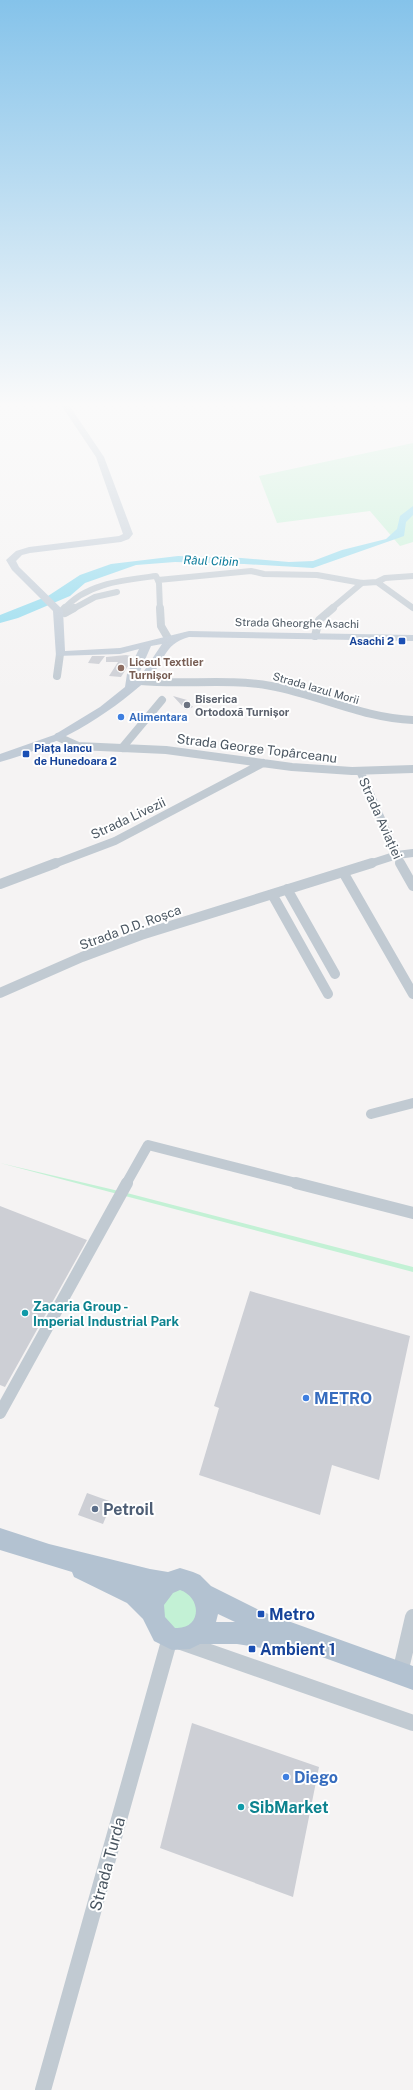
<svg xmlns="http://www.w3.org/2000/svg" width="413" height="2090" font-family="'Public Sans',sans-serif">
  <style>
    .green { fill: #c3f1d5 }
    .water { fill: #90daee }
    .building { fill: #cdcfd5 }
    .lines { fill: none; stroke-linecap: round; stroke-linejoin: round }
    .street-far4 { stroke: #c1cad2; stroke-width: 6 }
    .street-far3 { stroke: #c1cad2; stroke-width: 8 }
    .street-far2 { stroke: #c1cad2; stroke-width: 10 }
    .street-far1 { stroke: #c1cad2; stroke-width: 12 }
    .street { stroke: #c1cad2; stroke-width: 16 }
    .secondary { fill: #c1cbd6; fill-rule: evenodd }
    .primary { fill: #b3c2d1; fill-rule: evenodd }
    .transit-dot { fill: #1a4fb4; stroke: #fff; stroke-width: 1.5 }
    .education-dot { fill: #8d6e63; stroke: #fff; stroke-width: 1.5 }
    .worship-dot { fill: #6b7280; stroke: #fff; stroke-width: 1.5 }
    .shop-dot { fill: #3f7fe0; stroke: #fff; stroke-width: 1.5 }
    .culture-dot { fill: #0f9aa8; stroke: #fff; stroke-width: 1.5 }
    .service-dot { fill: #5c6f8a; stroke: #fff; stroke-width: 1.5 }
    .labels { text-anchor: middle; stroke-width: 4; stroke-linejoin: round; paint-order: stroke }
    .far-street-label { font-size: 11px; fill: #4a5661; stroke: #fff }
    .far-transit-label { font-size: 11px; font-weight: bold; fill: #164399; stroke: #fff; text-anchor: end }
    .far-education-label { font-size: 11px; font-weight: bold; fill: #785e54; stroke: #fff; text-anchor: start }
    .far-worship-label { font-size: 11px; font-weight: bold; fill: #5b616d; stroke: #fff; text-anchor: start }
    .far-shop-label { font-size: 11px; font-weight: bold; fill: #366cbe; stroke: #fff; text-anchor: start }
    .far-water-label { font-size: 12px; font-style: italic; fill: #0c7c9b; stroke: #fff }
    .street-label { font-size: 13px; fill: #4a5661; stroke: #fff }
    .culture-label { font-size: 13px; font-weight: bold; fill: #0d838f; stroke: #fff; text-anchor: start }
    .near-shop-label { font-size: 16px; font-weight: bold; fill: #366cbe; stroke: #fff; text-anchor: start }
    .near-service-label { font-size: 16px; font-weight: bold; fill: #4e5e75; stroke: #fff; text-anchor: start }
    .near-transit-label { font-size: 16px; font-weight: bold; fill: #164399; stroke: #fff; text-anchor: start }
    .near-culture-label { font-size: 16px; font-weight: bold; fill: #0d838f; stroke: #fff; text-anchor: start }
    .near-street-label { font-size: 16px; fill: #4a5661; stroke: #fff }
  </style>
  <rect width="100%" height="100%" fill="#f5f3f3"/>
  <!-- green -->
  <path class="green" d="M413,443V542L400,546L370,511L277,523L259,476Z
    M0,1163L123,1192L413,1267V1272Z
    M178,1585L201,1601L193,1628L166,1629L160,1599Z"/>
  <!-- water -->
  <path class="water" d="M413,506V515L406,522L404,536L313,568L244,564L175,562L136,565L85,583L70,596L18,618L0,623V615L48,596L80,575L111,564L178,556L241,558L289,562L313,561L342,550L386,539L397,529L400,516Z"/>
  <!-- building -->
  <path class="building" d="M126,655L131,656L130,663L121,677L109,676L118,662H106V657Z
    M92,656H105L99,664L88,663Z
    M173,696L187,700L193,707L186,710Z
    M0,1206L87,1240L5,1387L0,1385Z
    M250,1291L410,1336L379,1480L332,1465L320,1515L199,1475L219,1408L214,1406Z
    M87,1493L112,1502L103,1524L78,1515Z
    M192,1723L319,1767L293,1897L160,1848Z"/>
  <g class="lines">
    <!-- street-far4 -->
    <path class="street-far4" d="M158,580L251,571L264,574L317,575L362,583L377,582L413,608
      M377,582L385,578L413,576
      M64,609C86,583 125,580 156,576L159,583L160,609
      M73,609L95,597L117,592
      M331,609L362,583"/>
    <!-- street-far3 -->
    <path class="street-far3" d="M160,608L161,626L168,638
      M65,613L74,608
      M59,615L65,608
      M315,636L319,620L333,608
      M57,676L60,654
      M140,681C184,685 228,678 271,686C320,695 363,718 413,720
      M58,737L78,746L166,750L292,767L352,771L413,769
      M122,748L162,700
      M360,771L401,864
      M54,864L115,841L263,763
      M369,864L397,855L413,853"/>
    <!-- street-far2 -->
    <path class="street-far2" d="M400,863L413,886
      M343,872L413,994
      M0,884L56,863
      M287,889L335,974
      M272,894L328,994
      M0,993L82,957L141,935L372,863
      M371,1114L413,1103
      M126,1184L148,1145L300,1184"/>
    <!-- street-far1 -->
    <path class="street-far1" d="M296,1183L413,1213
      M0,1413L127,1183"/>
    <!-- street -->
    <path class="street" d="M181,1642L413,1723
      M400,1673L413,1617
      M43,2090L170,1638"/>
    <!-- secondary -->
    <path class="secondary" d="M61,405H69L104,457L133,534L129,539L121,542L30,553L22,555L16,561L19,567L63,610L65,651L120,648L189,631L413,635V641L189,637C162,644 165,664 148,679C106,717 55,747 0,762V754L54,735L100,707L125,687L127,674L139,649L120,654L56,656L53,611L12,570L6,560L16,551L29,547L119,536L123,534L96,457ZM162,644L142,674L137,678L151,646Z"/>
    <!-- primary -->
    <path class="primary" d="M0,1528L49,1544L150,1569L168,1572L180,1568L193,1572L200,1575L211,1586L263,1612L413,1666V1690L300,1649L292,1653L237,1644H200L190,1649L172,1650L154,1641L143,1619L127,1603L74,1577L72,1572L0,1550ZM180,1590C203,1598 201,1630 175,1628L165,1617L164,1605L173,1593ZM218,1614L235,1622H216Z"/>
  </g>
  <!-- sky -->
  <linearGradient id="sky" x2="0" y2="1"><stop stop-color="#85c3ea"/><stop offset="0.58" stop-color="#fafafa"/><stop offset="1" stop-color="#fafafa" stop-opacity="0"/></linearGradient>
  <rect width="413" height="698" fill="url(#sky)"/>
  <!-- markers -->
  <g class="transit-dot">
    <rect x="398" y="637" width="8" height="8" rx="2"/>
    <rect x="22" y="750" width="8" height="8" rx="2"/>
    <rect x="257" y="1610" width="8" height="8" rx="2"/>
    <rect x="248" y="1645" width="8" height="8" rx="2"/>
  </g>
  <circle class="education-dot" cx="121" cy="668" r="4"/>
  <circle class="worship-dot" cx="187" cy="705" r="4"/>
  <g class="shop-dot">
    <circle cx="121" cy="717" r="4"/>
    <circle cx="306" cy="1398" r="4"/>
    <circle cx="286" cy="1777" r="4"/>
  </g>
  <g class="culture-dot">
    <circle cx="25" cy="1313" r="4"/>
    <circle cx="241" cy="1807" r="4"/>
  </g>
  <circle class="service-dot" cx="95" cy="1509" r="4"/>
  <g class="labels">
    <!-- far-street labels -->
    <g class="far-street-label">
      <text transform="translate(297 623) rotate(1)" y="4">Strada Gheorghe Asachi</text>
      <text transform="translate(316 688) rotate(16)" y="4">Strada Iazul Morii</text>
    </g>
    <!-- far-transit labels -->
    <g class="far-transit-label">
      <text x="394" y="645">Asachi 2</text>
      <text x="34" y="752" text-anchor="start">Piața Iancu<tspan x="34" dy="13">de Hunedoara 2</tspan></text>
    </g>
    <!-- far-education labels -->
    <g class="far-education-label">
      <text x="129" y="666">Liceul Textlier<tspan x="129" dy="13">Turnișor</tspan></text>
    </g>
    <!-- far-worship labels -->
    <g class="far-worship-label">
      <text x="195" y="703">Biserica<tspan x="195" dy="13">Ortodoxă Turnișor</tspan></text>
    </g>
    <!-- far-shop labels -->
    <g class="far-shop-label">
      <text x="129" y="721">Alimentara</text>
    </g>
    <!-- far-water labels -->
    <g class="far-water-label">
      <text transform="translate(211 561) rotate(2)" y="4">Râul Cibin</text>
    </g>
    <!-- street labels -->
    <g class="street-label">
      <text transform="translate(257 748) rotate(7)" y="5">Strada George Topârceanu</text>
      <text transform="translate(128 818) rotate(-25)" y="5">Strada Livezii</text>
      <text transform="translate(381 818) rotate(66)" y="5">Strada Aviației</text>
      <text transform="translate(130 927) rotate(-20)" y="5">Strada D.D. Roșca</text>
    </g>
    <!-- culture labels -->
    <g class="culture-label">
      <text x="33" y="1311">Zacaria Group -<tspan x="33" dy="15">Imperial Industrial Park</tspan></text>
    </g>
    <!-- near-shop labels -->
    <g class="near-shop-label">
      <text x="314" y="1404">METRO</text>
      <text x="294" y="1783">Diego</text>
    </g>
    <!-- near-service labels -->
    <g class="near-service-label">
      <text x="103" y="1515">Petroil</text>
    </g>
    <!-- near-transit labels -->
    <g class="near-transit-label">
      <text x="269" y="1620">Metro</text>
      <text x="260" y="1655">Ambient 1</text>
    </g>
    <!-- near-culture labels -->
    <g class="near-culture-label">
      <text x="249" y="1813">SibMarket</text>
    </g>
    <!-- near-street labels -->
    <g class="near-street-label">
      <text transform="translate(107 1864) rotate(-75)" y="6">Strada Turda</text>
    </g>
  </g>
</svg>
